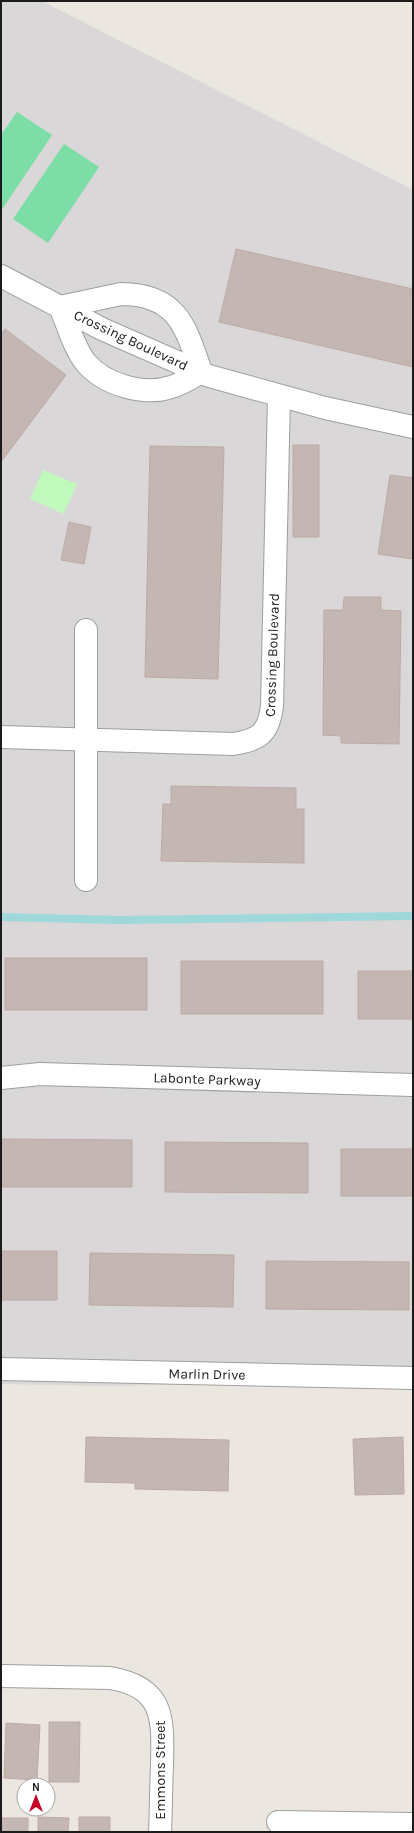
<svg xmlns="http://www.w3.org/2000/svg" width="414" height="1833" font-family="Karla,sans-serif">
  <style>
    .residential { fill: #d9d7d8 }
    .park { fill: #c0f9bb }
    .pitch { fill: #7cdda7 }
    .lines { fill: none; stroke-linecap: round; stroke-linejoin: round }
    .stream { stroke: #9fd8db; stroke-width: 8 }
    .building { fill: #c4b7b3; stroke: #beaaa2 }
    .minor-casing { stroke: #9f9f9f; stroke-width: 24 }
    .minor { stroke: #fff; stroke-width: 22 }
    .labels { text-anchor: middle; stroke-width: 3; stroke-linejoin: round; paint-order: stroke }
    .street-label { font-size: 14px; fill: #1b1b1b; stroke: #fff }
  </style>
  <rect width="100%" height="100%" fill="#ece6e0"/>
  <!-- residential -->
  <path class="residential" d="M1,1H42L413,190V1379L108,1386L1,1384Z"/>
  <!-- park -->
  <path class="park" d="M43,470L77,484L64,514L30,499Z"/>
  <!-- pitch -->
  <path class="pitch" d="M17,112L52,135L1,211V135Z
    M64,144L99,167L48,243L13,219Z"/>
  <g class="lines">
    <!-- stream -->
    <path class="stream" d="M1,917L119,920L413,916"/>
  </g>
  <!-- building -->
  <path class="building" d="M236,249L413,289V367L219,322Z
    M5,329L66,375L1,462V334Z
    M293,445H319V537H293Z
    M150,446L224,447L218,679L145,677Z
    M390,475L413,478V559L378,554Z
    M69,522L91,527L84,564L61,560Z
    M344,597H381V610L401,611L399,744L341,743V736L323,735L324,610H343Z
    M171,786L296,788V809H304V863L161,861L163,804H171Z
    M5,958H147V1010H5Z
    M181,961H323V1014H181Z
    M358,971H413V1019H358Z
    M1,1139L132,1140V1187H1Z
    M165,1142L308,1143V1193L165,1192Z
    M341,1149H413V1196H341Z
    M1,1251H57V1300H1Z
    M90,1253L234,1255L233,1307L89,1305Z
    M266,1261L409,1262V1310L266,1309Z
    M86,1437L229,1440L228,1491L135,1489V1483L85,1482Z
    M403,1437L404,1494L355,1495L353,1439Z
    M49,1722H80L79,1782H49Z
    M6,1723L40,1725L37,1780L4,1778Z
    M38,1817L69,1818L68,1832H38Z
    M79,1817H110V1832H79Z
    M1,1818H28V1832H1Z"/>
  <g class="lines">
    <defs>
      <path id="minor" d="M1,276L102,329L209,376L325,408L413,427
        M121,294C177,294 186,327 201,372C191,378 182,384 171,387C144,396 105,385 86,363C74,348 68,325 60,307Z
        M86,630V880
        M1,737L233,744C259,740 268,734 272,707L279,396
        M1,1078L40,1074L413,1085
        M1,1369L413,1378
        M1,1676L110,1678C165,1687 163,1719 162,1765C161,1787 161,1810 160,1832
        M278,1822L413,1824"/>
    </defs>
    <!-- minor casing -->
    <use href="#minor" class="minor-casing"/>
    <!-- minor -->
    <use href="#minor" class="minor"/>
  </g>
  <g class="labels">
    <!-- street labels -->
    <g class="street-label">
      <text transform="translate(131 340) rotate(25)" y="5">Crossing Boulevard</text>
      <text transform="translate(272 655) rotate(-88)" y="5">Crossing Boulevard</text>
      <text transform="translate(207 1079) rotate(2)" y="5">Labonte Parkway</text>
      <text transform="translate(207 1374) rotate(1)" y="5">Marlin Drive</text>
      <text transform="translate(160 1770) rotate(-90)" y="5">Emmons Street</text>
    </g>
  </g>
  <!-- border -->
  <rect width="414" height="1833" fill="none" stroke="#1b1b1b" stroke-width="4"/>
  <!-- north arrow -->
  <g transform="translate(36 1797)"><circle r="19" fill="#ffffff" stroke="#a4a4a4"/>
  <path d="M0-3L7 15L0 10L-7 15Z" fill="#c50023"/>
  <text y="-6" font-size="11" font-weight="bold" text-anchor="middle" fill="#1b1b1b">N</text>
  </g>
</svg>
